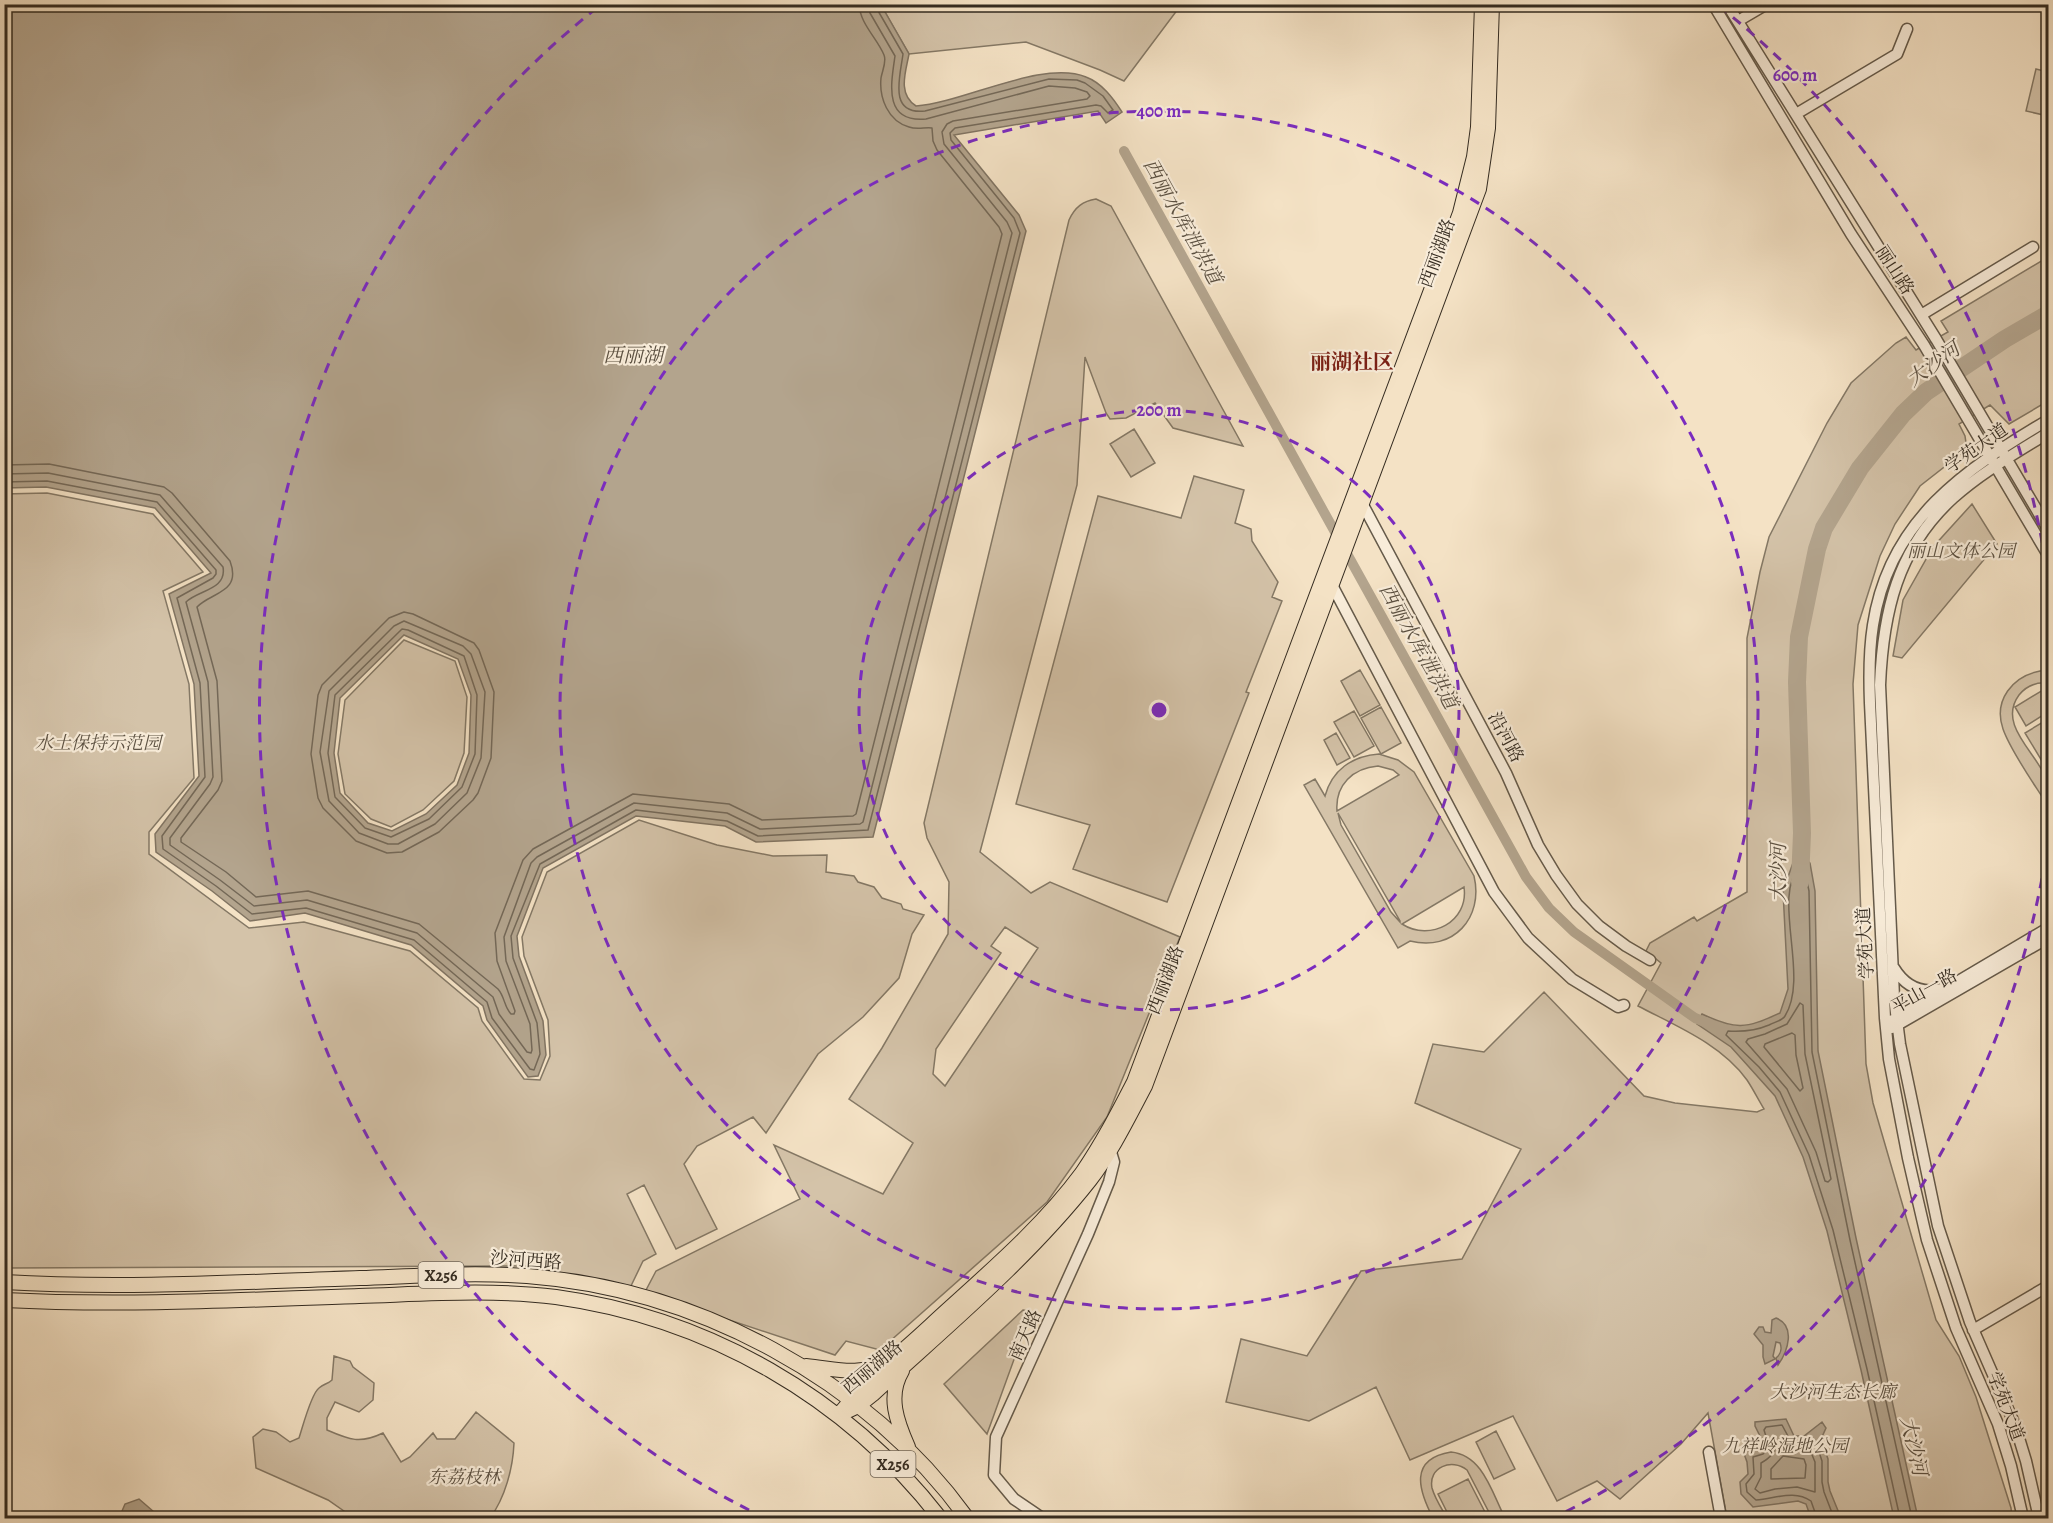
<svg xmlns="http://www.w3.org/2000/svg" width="2053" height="1523" font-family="Alegreya,'Noto Serif SC',serif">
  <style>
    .green { fill: #d4c3a9; stroke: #847865; stroke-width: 1.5; fill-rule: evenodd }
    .water { fill: #b3a48d; stroke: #817462; stroke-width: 1.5; fill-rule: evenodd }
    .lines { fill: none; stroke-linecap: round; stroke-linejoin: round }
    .shore { stroke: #746857; stroke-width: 1.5 }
    .canal { stroke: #b3a48d; stroke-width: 10 }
    .river { stroke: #b3a48d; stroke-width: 18 }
    .minor-casing { stroke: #655a4a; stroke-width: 13 }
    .major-casing { stroke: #352c21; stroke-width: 16 }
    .minor { stroke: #f8ecd9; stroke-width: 10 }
    .major { stroke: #f4e2c5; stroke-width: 14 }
    .ring { fill: none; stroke: #7b2cbf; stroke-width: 3; stroke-dasharray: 10 8 }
    .labels { text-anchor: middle; stroke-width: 4.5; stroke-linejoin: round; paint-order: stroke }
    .shield { fill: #f8ecd9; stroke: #706658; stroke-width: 1.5 }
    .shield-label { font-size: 16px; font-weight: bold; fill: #352c21 }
    .street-label { font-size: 18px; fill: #352c21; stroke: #f8ecd9 }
    .park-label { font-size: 18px; font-style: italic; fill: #5d5243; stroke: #f8ecd9 }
    .water-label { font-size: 20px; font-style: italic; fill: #5b5041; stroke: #f8ecd9 }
    .quarter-label { font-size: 21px; font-weight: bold; fill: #7a1f14; stroke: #f8ecd9 }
    .centre { fill: #7b2cbf; stroke: #f8ecd9; stroke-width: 3 }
    .ring-label { font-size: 18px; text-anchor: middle; font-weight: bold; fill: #7b2cbf; stroke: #f8ecd9; stroke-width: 4.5; stroke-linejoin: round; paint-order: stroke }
  </style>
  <rect width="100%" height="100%" fill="#f4e2c5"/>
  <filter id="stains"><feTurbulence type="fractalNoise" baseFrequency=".00333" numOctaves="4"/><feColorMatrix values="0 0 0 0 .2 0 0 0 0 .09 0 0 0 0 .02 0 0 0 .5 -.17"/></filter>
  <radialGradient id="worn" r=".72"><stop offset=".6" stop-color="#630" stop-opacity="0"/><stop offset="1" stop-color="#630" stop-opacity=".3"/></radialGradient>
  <!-- green -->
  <path class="green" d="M881,5H1181L1124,81L1100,70L1026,42L909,54Z
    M2036,69L2048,72V116L2026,111Z
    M1096,199L1111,206L1243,446L1173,428L1155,403L1126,418L1110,419L1106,413L1085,357L1077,485L980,852L1031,893L1050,882L1180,937L1107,1117L1047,1202L880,1350L846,1341L835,1355L645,1292L656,1271L800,1199L774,1145L883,1194L913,1143L849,1099L882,1048L948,934L949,882L927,838L924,823L1069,220C1075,207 1083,201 1096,199ZM1005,927L1038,948L945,1086L933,1074L936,1049L1001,953L991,946Z
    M2048,257V401L2009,424L1990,405L1959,424L1965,436L1966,443L1962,453L1920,486L1895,524L1880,556L1858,625L1853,684L1866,1064L1873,1103L1936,1320L1959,1356L1976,1397L2011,1508L2012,1518H1727L1708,1413L1681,1444L1620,1499L1597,1481L1557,1501L1513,1416L1410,1460L1376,1387L1309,1421L1226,1402L1241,1339L1307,1356L1361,1271L1462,1259L1521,1149L1415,1103L1433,1044L1484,1052L1544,992L1644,1096L1675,1103L1757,1112L1764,1109C1758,1099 1753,1089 1747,1080C1721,1044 1676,1026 1638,1006L1661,963L1646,951L1650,943L1694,917L1697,921L1747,892V638L1760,572L1769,537L1827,423L1851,383L1896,343L1906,337L1916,350L1948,332L1941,321Z
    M1134,429L1155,463L1131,477L1110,444Z
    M1194,476L1244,490L1235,523L1251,529L1252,541L1278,582L1272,597L1282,601L1246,692L1249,693L1167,902L1073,869L1090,825L1016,804L1098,496L1181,518Z
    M47,493L153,514L203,572L163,591L189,684L194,778L149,832V854L249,928L304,922L410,951L478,1008L482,1021L524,1079L540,1080L550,1056L548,1020L524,956L522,937L547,872L639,820L717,845L773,856L827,855L826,872L854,876L858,882L874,887L882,898L901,904L903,909L924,915L912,934L899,978L863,1017L818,1054L766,1133L753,1117L697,1146L684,1164L717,1229L676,1249L644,1185L627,1194L656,1254L643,1261L630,1288L527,1266L5,1268L4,494Z
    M1972,504L1997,544L1902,658L1893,656L1903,600L1933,547Z
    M404,640L455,661L467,697L464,753L454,781L423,810L391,827L371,819L345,794L338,754L345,700Z
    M1360,670L1380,705L1360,716L1341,681Z
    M2040,671H2048V683C2037,682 2027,685 2019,695C1996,726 2040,755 2048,783C2050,789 2049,799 2048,806C2035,785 2011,752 2003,729C1993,700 2013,676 2040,671Z
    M2048,687V712L2026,726L2015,707Z
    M1381,707L1401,743L1381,754L1361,718Z
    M1354,711L1374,746L1354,757L1334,722Z
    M2048,719V771L2025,733Z
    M1336,733L1350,758L1337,765L1324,740Z
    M1379,754L1398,760L1414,772L1474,876C1484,918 1453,952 1410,941L1398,948L1304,785L1315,779L1325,796C1332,770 1352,756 1379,754ZM1378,766L1393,770L1399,775L1337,811C1335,785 1353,768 1378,766ZM1338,813L1400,921V922L1391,912L1341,825ZM1464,887C1469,922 1430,942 1402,924Z
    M1023,1310L1028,1311L1029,1318L987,1434L944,1384Z
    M334,1356L350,1361L353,1367L374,1383L373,1400L359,1412L335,1402L327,1418V1430C350,1440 360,1444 383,1433L401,1462L410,1457L433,1433L437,1439H455L476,1412L514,1443C513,1468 505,1498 490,1518H354L328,1500L256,1468L253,1437L263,1429L276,1432L290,1442L299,1438C303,1426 311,1394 319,1388C323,1384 328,1384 332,1380Z
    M1496,1431L1515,1469L1494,1479L1476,1442Z
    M1451,1452C1483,1455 1492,1493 1505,1518H1492L1467,1470C1452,1458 1428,1467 1432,1488C1435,1499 1442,1509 1447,1518H1433C1419,1491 1408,1459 1451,1452Z
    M1468,1479L1488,1518H1450L1438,1494Z"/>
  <!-- water -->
  <path class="water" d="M4,5H881L909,54C906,71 897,94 916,106C963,103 1043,59 1086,77C1102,83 1113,98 1122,112L1106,123L1098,111L954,135L1019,215L1026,231L873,837L756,842L725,826L636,816L543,868L517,936L519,956L543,1021L546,1055L538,1076L528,1077L487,1020L483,1006L411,945L305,913L250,921L212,891L156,852L155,834L199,776L194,684L169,594L211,573L155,508L46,487L5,488ZM404,635L458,659L471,695L469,753L457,785L426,814L392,831L368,823L340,793L334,753L340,698Z
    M1806,859L1810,863L1815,891L1818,1051L1856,1238L1918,1518H1894L1861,1370L1827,1231L1803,1157L1775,1096L1731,1047L1697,1024L1702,1014C1736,1030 1745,1029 1780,1013L1788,989L1783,891L1794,860Z
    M1776,1318C1796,1326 1788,1351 1778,1365L1776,1358C1781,1354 1782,1348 1780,1343L1776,1342L1773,1356L1775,1359L1765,1364L1763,1357V1345L1754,1334L1759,1327H1763L1765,1332L1771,1333L1772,1320Z
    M1786,1419L1794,1436H1804L1822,1422L1826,1428L1821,1439L1828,1459V1482L1830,1491L1841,1518H1811L1806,1504L1798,1501L1753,1507L1741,1494L1740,1482L1748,1474L1747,1462L1743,1451L1760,1449L1764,1444L1755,1426V1422Z
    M139,1499L161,1518H162H119L125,1504Z"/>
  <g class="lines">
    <!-- shore -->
    <path class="shore" d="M4,465L49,464L164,487L172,493L230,561C242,593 211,592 197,607L217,681L222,781L218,790L181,838V842L226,872L256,897L308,891L419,924L498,989C505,997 504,1007 511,1014H514L515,1011L497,961L495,933L523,860L533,849L633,794L729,804L762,820L853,816L856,814L1002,234L999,227L937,150L933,141L932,128C925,127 917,130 909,127C888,121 879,98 881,78C882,71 887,62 884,55C877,38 860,24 859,4
      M4,474L48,473L160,495L223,567C227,590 198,590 186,602L208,682L213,777L210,784L170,838V845L220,880L254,906L307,900L417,933L493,997L499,1014L527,1052L531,1053L532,1050L530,1024L506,961L504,937L531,863L537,857L634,803L727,813L760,829L860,824L863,822L1012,233L1007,222L944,144L942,132L947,124L953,121L1087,99L1090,96L1087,92L1075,88L1049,86L926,119C883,123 891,84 895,56L870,13L868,4
      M4,482L47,481L157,502L216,570V574L213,578L177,598L200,683L205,777L162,836L163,849L216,886L252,914L306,908L414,940L487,1002L492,1018L530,1069L534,1070L540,1054L537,1023L513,958L511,936L540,864L636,810L727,821L758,836L868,830L1020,233L1014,218L951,140L950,133L955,128L1096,105L1101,106L1108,113L1113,110L1103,96L1085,83L1077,80L1049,79L925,111C888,115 900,77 903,54L877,9L876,4
      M404,612L413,614L474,643L479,650L494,692L491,758L478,793L473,800L439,832L402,852L387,853L356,841L323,808L318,798L311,754L318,695L322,685L389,618Z
      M404,621L463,646L471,654L485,692L481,758L467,793L435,824L398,844H388L359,833L329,801L320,752L329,691L394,626Z
      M402,629L408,630L464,656L477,695L475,754L462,787L429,819L391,837L365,828L335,797L328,753L335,695Z
      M1800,1003L1803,1005L1805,1054L1831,1179L1828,1182L1825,1181L1816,1152L1787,1089L1746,1042L1748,1039L1765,1034L1787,1024Z
      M1792,1033L1795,1035L1796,1055L1803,1088L1800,1091L1764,1047L1765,1044Z
      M1781,1441L1790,1448L1810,1450L1815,1462V1492L1797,1487L1775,1489L1760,1493L1755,1489L1761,1477V1463C1770,1458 1775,1453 1777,1442Z
      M1783,1456L1804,1459L1806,1465L1805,1478L1771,1479V1469Z
      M1817,1518L1811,1501C1794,1489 1775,1499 1756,1500L1747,1492L1746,1484L1754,1474L1753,1457L1763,1454L1769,1446L1764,1430L1766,1427L1782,1425L1789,1438L1793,1441L1815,1440L1822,1461V1482L1824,1492L1834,1518
      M1900,1518L1867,1369L1833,1230L1809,1155L1780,1092L1759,1067L1726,1035L1728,1031C1743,1032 1755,1031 1769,1025C1774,1022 1782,1021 1785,1016C1810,976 1771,897 1800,866L1804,867L1809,891L1812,1052L1850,1240L1912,1518"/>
    <!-- canal -->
    <path class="canal" d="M1124,151L1526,877L1549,908L1574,932L1695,1018L1710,1024"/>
    <!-- river -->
    <path class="river" d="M1800,882L1802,833L1797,682L1799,637L1817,549L1824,528L1860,468L1903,414L1926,392L2005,339L2048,314"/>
    <defs>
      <path id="minor" d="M1713,4L1851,234L1924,345L2048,555
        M1727,4L1936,339L2048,529
        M1738,21L1767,4
        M1796,114L1897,54L1907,29
        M1921,315L2033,247
        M1362,503L1506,773L1538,845L1556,875L1577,904L1599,926L1626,946L1650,960
        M1332,585L1494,892L1528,938L1572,979L1618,1007L1624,1005
        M1894,968C1905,986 1920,994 1941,989
        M1891,1021L2048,928
        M1892,1028L2048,938
        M1973,1330L2048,1286
        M1709,1452L1721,1518
        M1042,1518L1014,1499L994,1475L996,1437L1088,1234L1109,1182L1114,1162L1110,1149
        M2023,1518L2011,1466L1998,1424L1956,1328L1927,1240L1908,1158L1889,1059L1885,1018L1870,703C1869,677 1869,650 1873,625C1889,520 1964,470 2048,420
        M2039,1518L2026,1461L2015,1425L1970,1322L1938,1226L1900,1044L1894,997L1880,685C1883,613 1897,549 1953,498C1982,472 2016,453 2048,433"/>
      <path id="major" d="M4,1282C123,1289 242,1282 360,1278C416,1276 472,1272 527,1276C698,1289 866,1379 967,1518
        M4,1300C122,1306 241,1300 359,1296C424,1294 490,1289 556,1297C708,1318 846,1397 940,1518
        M806,1366C838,1369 856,1377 887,1362
        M902,1371C887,1396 897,1422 908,1447
        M842,1411C868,1379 901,1353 931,1325C983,1277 1040,1230 1082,1173C1102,1144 1118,1113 1134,1082L1460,213L1474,157L1478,127L1482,4
        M839,1415L858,1406L873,1394C947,1326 1027,1260 1090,1180C1112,1151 1128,1118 1145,1086L1479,189L1488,128L1492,4"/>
    </defs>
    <!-- minor casing -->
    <use href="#minor" class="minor-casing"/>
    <!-- major casing -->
    <use href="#major" class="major-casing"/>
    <!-- minor -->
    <use href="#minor" class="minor"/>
    <!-- major -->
    <use href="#major" class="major"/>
  </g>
  <!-- distance rings -->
  <g class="ring">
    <circle cx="1159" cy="710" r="300"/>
    <circle cx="1159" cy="710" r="599"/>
    <path d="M2048 843A899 899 0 0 1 1553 1518M765 1518A899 899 0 0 1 599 6M1719 6A899 899 0 0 1 2048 577"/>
  </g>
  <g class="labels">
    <!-- shield labels -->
    <g class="shield">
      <rect x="418.5" y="1262" width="45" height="26" rx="4.5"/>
      <rect x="870.5" y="1451" width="45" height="26" rx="4.5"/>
    </g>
    <g class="shield-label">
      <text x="441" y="1281">X256</text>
      <text x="893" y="1470">X256</text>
    </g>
    <!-- street labels -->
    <g class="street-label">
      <text transform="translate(1437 253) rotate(-70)" y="6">西丽湖路</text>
      <text transform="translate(1895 270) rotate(57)" y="6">丽山路</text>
      <text transform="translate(1976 448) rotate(-35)" y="6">学苑大道</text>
      <text transform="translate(1506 737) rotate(62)" y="6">沿河路</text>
      <text transform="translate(1865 943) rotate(-93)" y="6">学苑大道</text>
      <text transform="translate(1165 980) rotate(-69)" y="6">西丽湖路</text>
      <text transform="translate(1924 991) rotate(-29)" y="6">平山一路</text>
      <text transform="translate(526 1260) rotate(4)" y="6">沙河西路</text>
      <text transform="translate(1025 1335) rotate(-66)" y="6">南天路</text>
      <text transform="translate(872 1367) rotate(-40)" y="6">西丽湖路</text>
      <text transform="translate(2006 1406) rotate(69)" y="6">学苑大道</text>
    </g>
    <!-- park labels -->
    <g class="park-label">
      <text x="1961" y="557">丽山文体公园</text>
      <text x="98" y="749">水土保持示范园</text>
      <text x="1833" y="1398">大沙河生态长廊</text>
      <text x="1785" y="1452">九祥岭湿地公园</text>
      <text x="464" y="1483">东荔枝林</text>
    </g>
    <!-- water labels -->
    <g class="water-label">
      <text transform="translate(1183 221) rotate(61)" y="7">西丽水库泄洪道</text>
      <text x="633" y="362">西丽湖</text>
      <text transform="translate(1933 364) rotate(-36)" y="7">大沙河</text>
      <text transform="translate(1419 646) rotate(61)" y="7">西丽水库泄洪道</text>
      <text transform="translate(1778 873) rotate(-90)" y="7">大沙河</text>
      <text transform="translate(1914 1446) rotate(77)" y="7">大沙河</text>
    </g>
    <!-- quarter labels -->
    <g class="quarter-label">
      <text x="1352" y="369">丽湖社区</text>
    </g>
  </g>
  <circle cx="1159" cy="710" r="9" class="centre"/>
  <g class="ring-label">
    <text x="1795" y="81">600 m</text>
    <text x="1159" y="117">400 m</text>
    <text x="1159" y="416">200 m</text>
  </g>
  <!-- margin -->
  <rect width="2053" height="1523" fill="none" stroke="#f4e2c5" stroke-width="24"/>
  <rect x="6" y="6" width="2041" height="1511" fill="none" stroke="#352c21" stroke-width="3"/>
  <rect x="12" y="12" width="2029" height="1499" fill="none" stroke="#352c21" stroke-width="1.5"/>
  <rect width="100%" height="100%" filter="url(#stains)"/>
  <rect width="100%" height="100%" fill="url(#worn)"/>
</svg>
